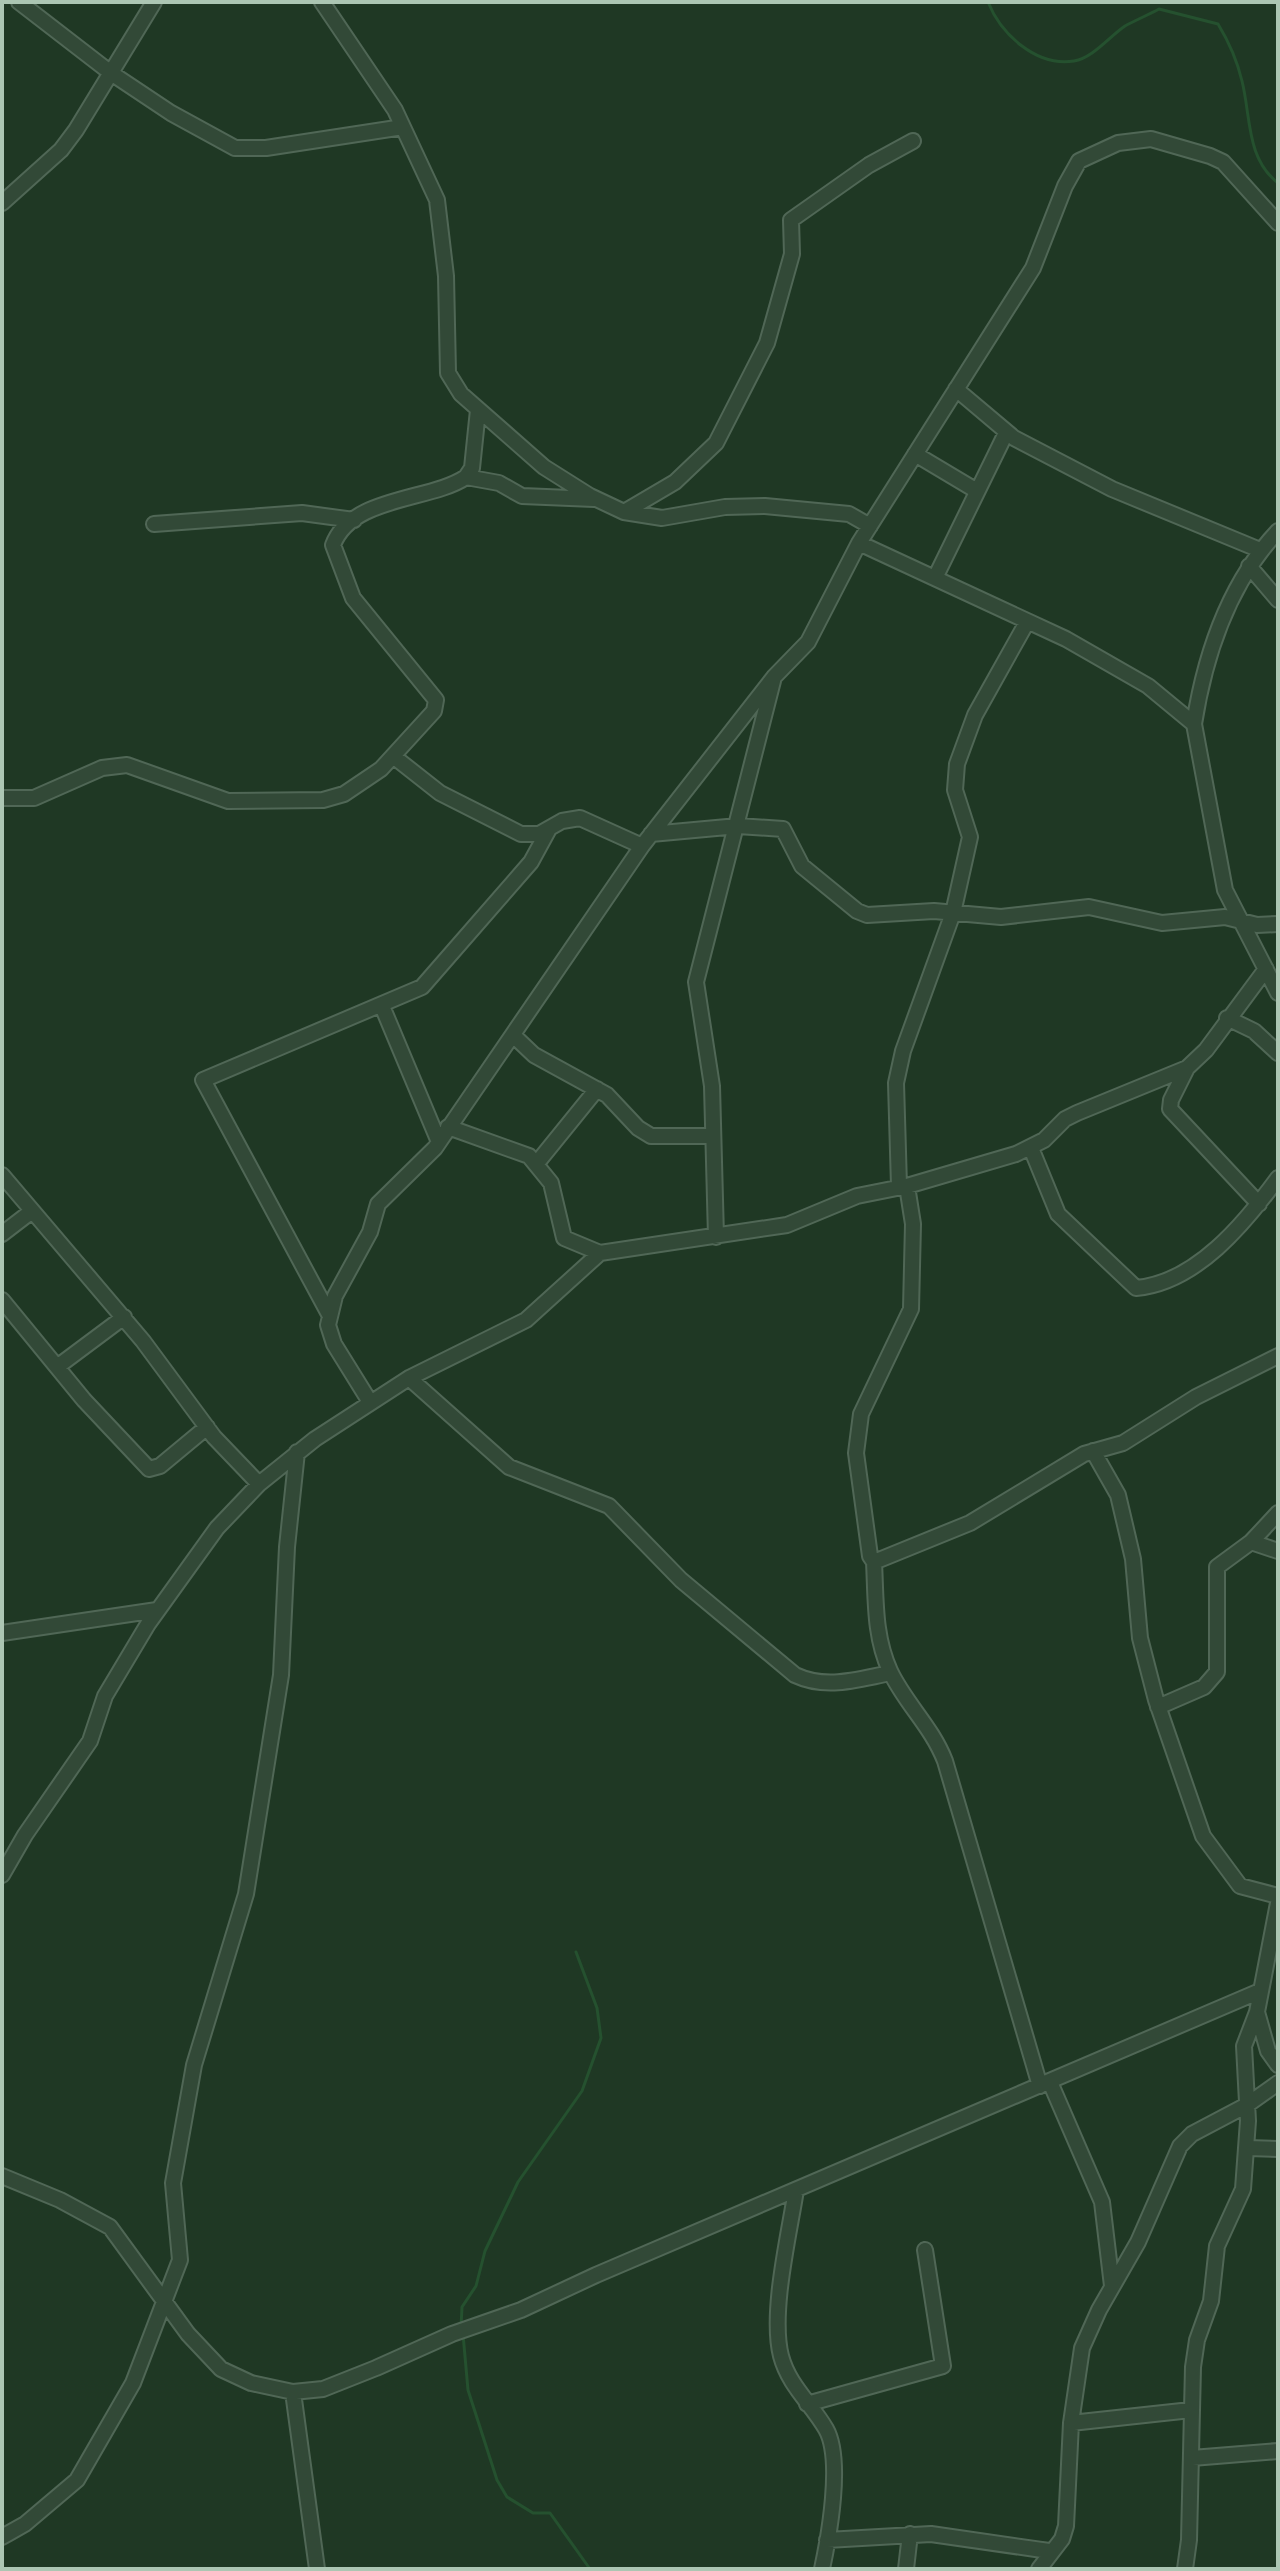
<svg xmlns="http://www.w3.org/2000/svg" width="1280" height="2571" font-family="Barlow,sans-serif">
  <style>
    .lines { fill: none; stroke-linecap: round; stroke-linejoin: round }
    .stream { stroke: #25512f; stroke-width: 3 }
    .minor-casing { stroke: #506756; stroke-width: 18 }
    .minor { stroke: #324937; stroke-width: 14 }
  </style>
  <rect width="100%" height="100%" fill="#1f3824"/>
  <g class="lines">
    <!-- stream -->
    <path class="stream" d="M988,2C1001,34 1036,67 1074,61C1093,58 1110,36 1125,26C1136,20 1148,15 1159,9L1218,24C1229,42 1237,60 1242,81C1251,117 1246,158 1278,183
      M461,2327L462,2307L476,2286L485,2251L518,2182L582,2091L601,2038L597,2008L576,1952
      M463,2334L468,2390L497,2480L507,2497L533,2513H550L590,2569"/>
    <defs>
      <path id="minor" d="M19,2L111,73L171,113L235,148H266L403,127
        M322,2L395,110L437,200L446,276L448,373L461,394L544,467L590,496L624,512L662,518L725,507L765,506L849,514L870,526
        M2,203L61,150L76,130L154,2
        M956,389L1014,438L1112,489L1260,550
        M915,454L977,491
        M466,477L499,483L522,496L594,499
        M624,512L675,482L716,443L767,343L792,254L791,220L869,165L913,141
        M154,524L302,513L354,520
        M859,543L1066,639L1148,686L1194,724L1225,890L1278,993
        M1249,566L1278,600
        M935,578L1006,433
        M1194,724C1205,655 1229,583 1278,531
        M393,756L440,793L521,834H539L562,821L580,818L642,846
        M2,798H34L102,768L127,765L228,801L323,800L344,794L381,769L434,711L436,700L353,598L333,545C351,496 431,501 466,477L472,468L478,410
        M651,834L738,826L783,829L802,866L857,911L867,915L934,911L1001,917L1089,907L1162,923L1225,917L1257,925L1278,924
        M382,1006L439,1142
        M1227,1018L1254,1031L1278,1053
        M513,1035L534,1055L607,1095L638,1128L651,1136H712
        M1187,1068L1171,1100L1170,1109L1259,1204
        M448,1127L529,1156L551,1183L564,1238L600,1253L787,1225L857,1196L907,1186L1016,1154L1044,1140L1065,1119L1077,1113L1187,1068L1206,1050L1266,969
        M1031,1148L1058,1214L1136,1288C1196,1283 1245,1223 1278,1178
        M537,1163L597,1089
        M2,1175L143,1341L214,1437L259,1484
        M899,1186L896,1083L903,1051L953,913L970,837L955,790L957,764L975,715L1027,622
        M907,1186L913,1224L911,1309L861,1414L856,1453L870,1556L874,1562L970,1523L1084,1454L1123,1443L1196,1397L1278,1356
        M2,1234L32,1211
        M716,1237L712,1086L696,982L773,681
        M2,1300L84,1400L149,1469L160,1466L207,1427
        M330,1316L203,1080L422,987L531,862L549,829
        M57,1367L124,1317
        M409,1378L509,1467L609,1506L681,1580L795,1675C827,1690 858,1679 891,1673
        M370,1402L334,1344L328,1325L335,1296L370,1232L378,1204L435,1148L642,846L774,677L808,642L859,543L1033,268L1065,186L1079,161L1118,143L1151,139L1210,156L1223,162L1278,223
        M1093,1451L1118,1495L1133,1559L1140,1638L1156,1700L1203,1836L1240,1886L1278,1896
        M1251,1542L1278,1551
        M874,1562C876,1600 874,1636 890,1671C905,1703 932,1727 945,1761L1040,2086
        M2,1633L157,1610
        M1158,1707L1204,1687L1217,1672V1567L1251,1542L1278,1513
        M2,1875L25,1835L90,1741L105,1696L148,1624L217,1528L259,1484L315,1439L409,1378L526,1320L600,1253
        M1257,2012L1268,2051L1278,2065
        M1050,2082L1102,2202L1112,2286
        M1248,2148L1278,2149
        M2,2176L60,2200L110,2227L188,2334L221,2369L251,2383L293,2392L323,2389L376,2368L452,2334L521,2310L596,2275L1260,1991
        M796,2190C789,2235 770,2313 781,2356C789,2386 811,2403 826,2429C843,2459 829,2536 822,2569
        M293,2392L317,2569
        M807,2404L943,2366L925,2250
        M1071,2423L1191,2410
        M1192,2458L1278,2451
        M2,2537L25,2524L77,2480L133,2383L180,2260L173,2183L194,2065L246,1894L281,1675L287,1547L297,1452
        M827,2540L931,2534L1049,2551
        M906,2569L910,2534
        M1039,2569L1062,2539L1066,2526L1071,2423L1082,2348L1099,2310L1138,2242L1180,2146L1192,2134L1247,2105L1278,2083
        M1185,2569L1189,2540L1193,2367L1197,2340L1211,2301L1217,2246L1243,2189L1248,2121L1244,2046L1257,2012L1278,1903"/>
    </defs>
    <!-- minor casing -->
    <use href="#minor" class="minor-casing"/>
    <!-- minor -->
    <use href="#minor" class="minor"/>
  </g>
  <!-- border -->
  <rect width="1280" height="2571" fill="none" stroke="#acc6b3" stroke-width="8"/>
</svg>
